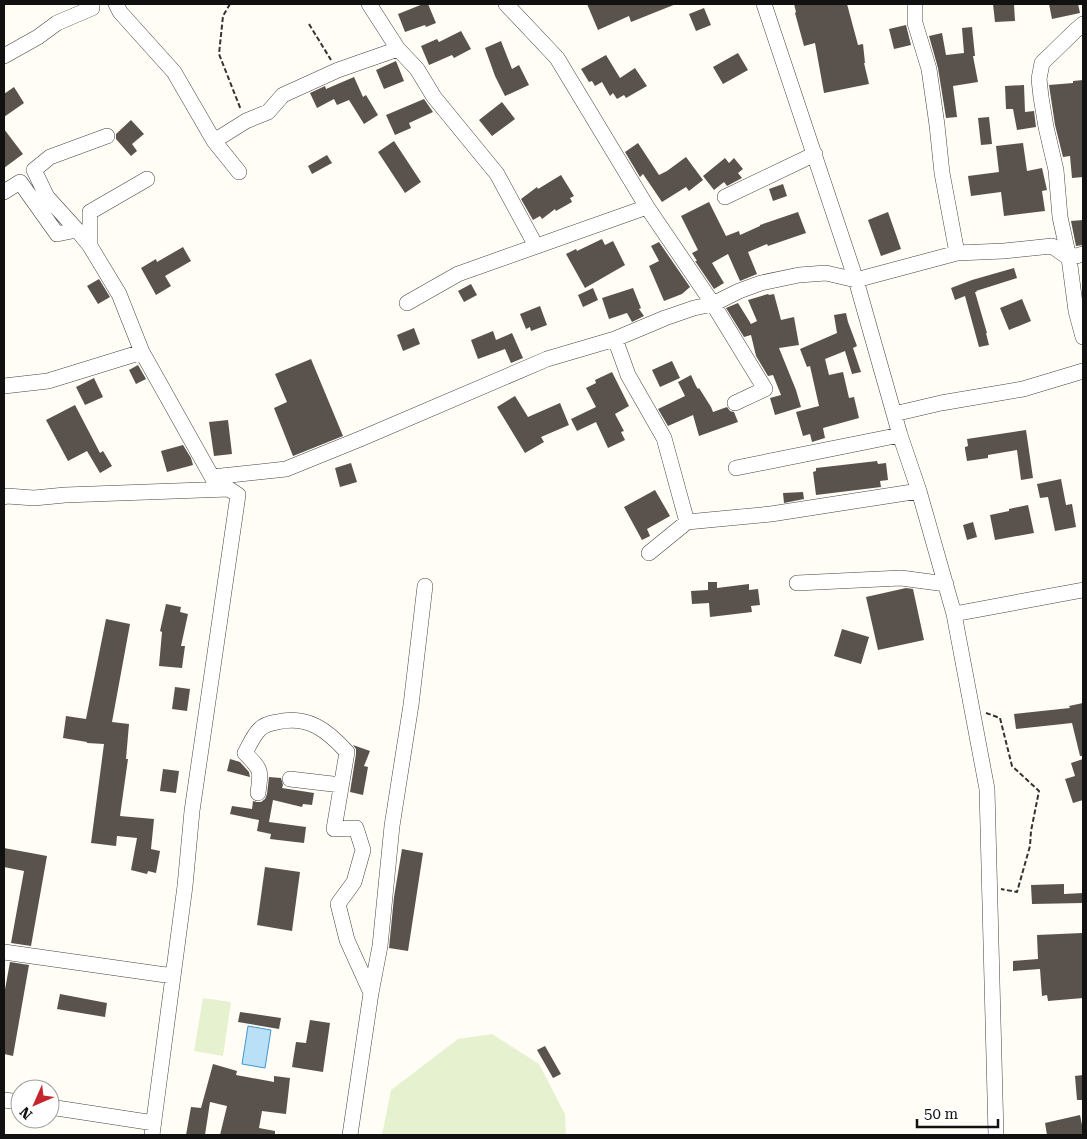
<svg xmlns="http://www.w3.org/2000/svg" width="1087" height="1139" font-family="'Roboto Serif',serif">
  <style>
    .pitch { fill: #e6f2cf }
    .water { fill: #b9e0f7; stroke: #3f96cf }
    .building { fill: #5a524d }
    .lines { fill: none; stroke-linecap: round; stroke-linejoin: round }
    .minor-casing { stroke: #444; stroke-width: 16 }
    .path { stroke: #333; stroke-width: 2; stroke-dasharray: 5 2.5; stroke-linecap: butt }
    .minor { stroke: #fff; stroke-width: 15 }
  </style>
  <rect width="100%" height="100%" fill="#fffdf5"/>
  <!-- pitch -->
  <path class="pitch" d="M203,998L231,1002L223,1056L194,1051Z
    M492,1034L539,1064L565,1114L566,1135H382L391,1090L458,1039Z"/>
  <!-- water -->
  <path class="water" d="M248,1026L271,1030L265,1068L242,1064Z"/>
  <!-- building -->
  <path class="building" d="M423,4H428L436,23L426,27L425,25L405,32L398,14Z
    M587,4H676L631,22L629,16L598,30Z
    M794,4H847L858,45L863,44L865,63H864L869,84L824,93L815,43L804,46L795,13L796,12Z
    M993,4H1014L1015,21L995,22Z
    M1049,4H1078L1080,13L1052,19Z
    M704,8L711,25L696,31L689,14Z
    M906,25L911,45L894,49L889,29Z
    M972,27L975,56H973L978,82L953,86L957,117L946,118L938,68L929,36L942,33L946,55L964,53L962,28Z
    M461,31L471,49L454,58L452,55L429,65L421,46L437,39L439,42Z
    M501,41L512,69L519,65L529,85L505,96L495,76L485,48Z
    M738,53L748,70L723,84L713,67Z
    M606,55L620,78L635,68L647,86L626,98L624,95L617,99L613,93L610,96L602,82L595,86L592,81L589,82L581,69Z
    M396,61L404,81L384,89L376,70Z
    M354,77L363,97L366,95L378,115L364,124L349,100L337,105L334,99L317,108L310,93L325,86L326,89Z
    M1083,80V177L1072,178L1070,156L1063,157L1055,125L1049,85L1073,83V81Z
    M1024,85L1025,112L1034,111L1036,127L1017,130L1013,109H1006L1005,86Z
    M14,87L24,103L4,117V94Z
    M424,99L433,112L409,123L411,128L395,135L386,115Z
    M502,102L515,119L492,136L479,120Z
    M989,117L992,144L981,145L978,118Z
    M131,120L144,134L132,144L137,151L131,156L116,139V134Z
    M4,129L23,154L4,168Z
    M394,141L421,182L405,193L378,152Z
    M638,143L659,175L667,171L686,157L703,180L689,191L686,187L662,202L643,174L640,177L625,152Z
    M1023,143L1027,171L1042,168L1047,190L1042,191L1045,211L1004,216L1001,192L971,196L968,176L999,172L996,146Z
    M327,155L332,163L312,174L308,166Z
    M725,158L729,163L734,158L743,169L738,173L742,178L727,186L724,182L714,190L703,176Z
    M561,175L574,196L570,198L572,202L556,211L555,209L542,219L540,216L533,220L521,199L537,187L538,189Z
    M783,184L787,196L773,201L769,189Z
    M709,202L726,236L739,231L740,235L760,226V225L798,212L806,233L768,246L767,244L748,252L757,274L740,281L728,254L712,263L724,283L714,289L695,261H697L692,253L698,250L681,216Z
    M888,212L901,249L881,256L868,220Z
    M1083,220V245L1076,246L1071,221Z
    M602,239L605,245L613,241L625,265L585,288L566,254L576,249L577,251Z
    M659,242L690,287L682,294L664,301L649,266L659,261L651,246Z
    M183,247L191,261L165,276L171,286L156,295L141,268L156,259L157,262Z
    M1014,268L1017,278L976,291L977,292H975L987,333H986L989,345L979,347L965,296L955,300L951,288L972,280Z
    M99,279L110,297L98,304L87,286Z
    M471,284L477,295L464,302L458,291Z
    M593,288L598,300L583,307L578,295Z
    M633,288L641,308L639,309L644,316L632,322L627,313L609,319L602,298Z
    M768,294L769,295L774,294L781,320L794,317L799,345L779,348L796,390L801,407L775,415L770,398L781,395L773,375L768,376L756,356L751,335L744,337L726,308L738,303L751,324L757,321L748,300Z
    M1022,299L1031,321L1009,330L1000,308Z
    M540,306L547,325L531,331L530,327L526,329L520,314Z
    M846,313L848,322L857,346L853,348L861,372L852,374L845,351L825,359L829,375L843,372L849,398L854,397L859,418L823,428L825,438L812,442L810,434L803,436L796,412L819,406L810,366L807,367L800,349L837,333L834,315Z
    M414,328L420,344L403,351L397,335Z
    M493,331L496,340L512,333L523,358L511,363L505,349L478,359L471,340Z
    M311,359L343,436L293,456L274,408L287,402L275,374Z
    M672,361L680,378L660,387L652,370Z
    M138,365L146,379L136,384L129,370Z
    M612,372L629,406L615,414L624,431L621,432L625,440L608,448L596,422L577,431L571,419L596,407L586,388L596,383L595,380Z
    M691,375L696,386L698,389L699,388L711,407L713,412L727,407L730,411L734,412L738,422L699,436L693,415L668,426L658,409L685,396L678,382Z
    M94,378L103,397L85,405L76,387Z
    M515,396L528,417L560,403L569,425L541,437L544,442L525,453L497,407Z
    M75,405L100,453L103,451L112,466L100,473L87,451L68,461L46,420Z
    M228,420L232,454L214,456L209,422Z
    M1026,430L1033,478L1021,480L1017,450L988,455V458L967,461L965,449V447L968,446L967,439Z
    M183,445L191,458L193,465L167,472L161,451Z
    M877,461L878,464L886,463L888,480L880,481L881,487L816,495L813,472L816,471V468Z
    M351,463L357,482L340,487L335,468Z
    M1061,479L1066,505L1072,504L1076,527L1055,531L1048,497L1040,498L1037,484Z
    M655,490L670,516L647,529L650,536L642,540L624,507Z
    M803,492L804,499L784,503L783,493Z
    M1028,505L1034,533L995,540L990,515L1009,511V509Z
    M973,522L977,537L967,540L963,525Z
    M708,582H717V588L749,584V590L758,589L760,605L751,606L752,612L710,617L709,603L692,604L691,591L708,590Z
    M906,588L913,589L924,640L878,650L866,597Z
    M166,604L181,607L180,612L188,614L181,646H185L182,668L159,666L162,632L160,631Z
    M106,619L130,624L112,722L129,724L126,759H128L120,816L154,819L151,849L160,851L156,873L148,871L147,874L131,870L137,838L117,836L116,846L91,843L104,744L87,743V742L63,738L66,716L86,719Z
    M842,629L869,637L861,664L834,656Z
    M175,687L190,689L187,711L172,709Z
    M1083,703V756H1080L1072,723L1016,729L1014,714L1070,708L1069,706Z
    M353,745L370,751L364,766L368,767L363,795L350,792L356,754V749Z
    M230,759L240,762L249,772L250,777L227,771Z
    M1083,759V800L1073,803L1065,779L1075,776L1071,763Z
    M163,769L179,771L176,793L160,791Z
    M269,777L281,778L283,785L282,788L314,793L312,805L303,804L302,807L273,800L269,822L306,827L304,843L270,839L271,834L257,831L259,820L230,814L232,806L252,809L253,801L257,802H261L265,799L267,794Z
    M4,848L47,856L31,946L11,943L24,871L4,867Z
    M402,849L423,853L408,951L389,948L394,897Z
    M265,867L300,872L292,931L257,925Z
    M1064,884V894L1083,893V903L1032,904L1031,885Z
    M1082,933V936H1083V998L1048,1001L1047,995L1042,996L1040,969L1013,971V961L1038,959L1037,935Z
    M10,962L29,965L13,1056L4,1054V995Z
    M60,994L107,1003L105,1017L57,1009Z
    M240,1012L281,1018L279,1029L238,1022Z
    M310,1020L330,1023L323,1072L292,1067L296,1042L306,1043Z
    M545,1046L561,1074L553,1078L537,1050Z
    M213,1064L237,1071L236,1075L274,1082V1076L290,1078L286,1114L262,1111L259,1128L275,1131V1135H220L227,1106L210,1102L205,1135H186L191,1107L201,1108Z
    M1083,1075V1100H1077L1075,1076Z
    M1080,1115L1083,1130V1135H1047L1045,1123Z"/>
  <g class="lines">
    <defs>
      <path id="minor" d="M116,4L120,12L174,72L214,141L239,172
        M369,4L398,49L417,69L434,97L497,174L536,246
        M506,4L557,58L647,207L713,304L765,389L735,403
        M764,4L856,280L900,435L919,491L954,614L987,789L996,1135
        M915,4V23L929,69L937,125L942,173L957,253
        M1083,24L1076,30L1042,63L1039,79L1041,97L1046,127L1056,170L1060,217L1069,258L1076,311L1083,337
        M4,56L38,37L57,23L92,8V4
        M214,141L246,121L268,112L283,95L338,70L398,49
        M4,192L20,182L57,234L77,230L90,246L119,294L142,352L212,477L286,469L360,439L547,359L615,339L665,318L694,308L713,304L739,291L761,283L799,275L826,273L856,280L957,253L1004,251L1052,246L1069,258
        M725,197L815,154
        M77,230L47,197L34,170L50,157L107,136
        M90,246V212L147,179
        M1069,258L1083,254
        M407,303L458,274L647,207
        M615,339L628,375L664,438L687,522
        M4,386L48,381L142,352
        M894,414L941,403L1023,389L1083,371
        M736,468L900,435
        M4,497L7,496L34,498L65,495L229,489L238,495L192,811L185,886L152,1135
        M649,553L687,522L771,514L919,491
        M797,583L901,578L946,584
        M954,614L1083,590
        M290,779L341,785
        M258,793C261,769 262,771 245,753C249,746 253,736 259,730C263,725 271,723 277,722C308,715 327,730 347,752L334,829L356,828L363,850L354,882L338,904L347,940L371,993
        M4,952L173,976
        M4,1100L20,1102
        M50,1107L154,1123
        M350,1135L371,993L380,946L392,826L411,705L425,586"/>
    </defs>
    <!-- minor casing -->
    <use href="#minor" class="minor-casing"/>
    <!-- path -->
    <path class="path" d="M230,4L223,16L219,54L241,110
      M309,24L331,60
      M986,713L1000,718L1012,766L1039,791L1031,831L1030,846L1017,892L1001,889"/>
    <!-- minor -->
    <use href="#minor" class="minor"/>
  </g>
  <!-- border -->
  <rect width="1087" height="1139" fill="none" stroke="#111111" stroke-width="10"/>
  <!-- north arrow -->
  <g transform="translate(35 1104) rotate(225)"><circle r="24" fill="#ffffff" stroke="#a0a0a0"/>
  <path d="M0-4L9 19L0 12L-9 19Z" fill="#c4262e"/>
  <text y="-8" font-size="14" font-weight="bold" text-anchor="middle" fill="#111111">N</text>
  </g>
  <!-- scale -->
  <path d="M917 1119v8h81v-8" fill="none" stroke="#111111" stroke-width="2.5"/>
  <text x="924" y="1119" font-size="15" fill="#111111" stroke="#ffffff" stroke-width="4" paint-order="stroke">50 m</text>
</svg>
